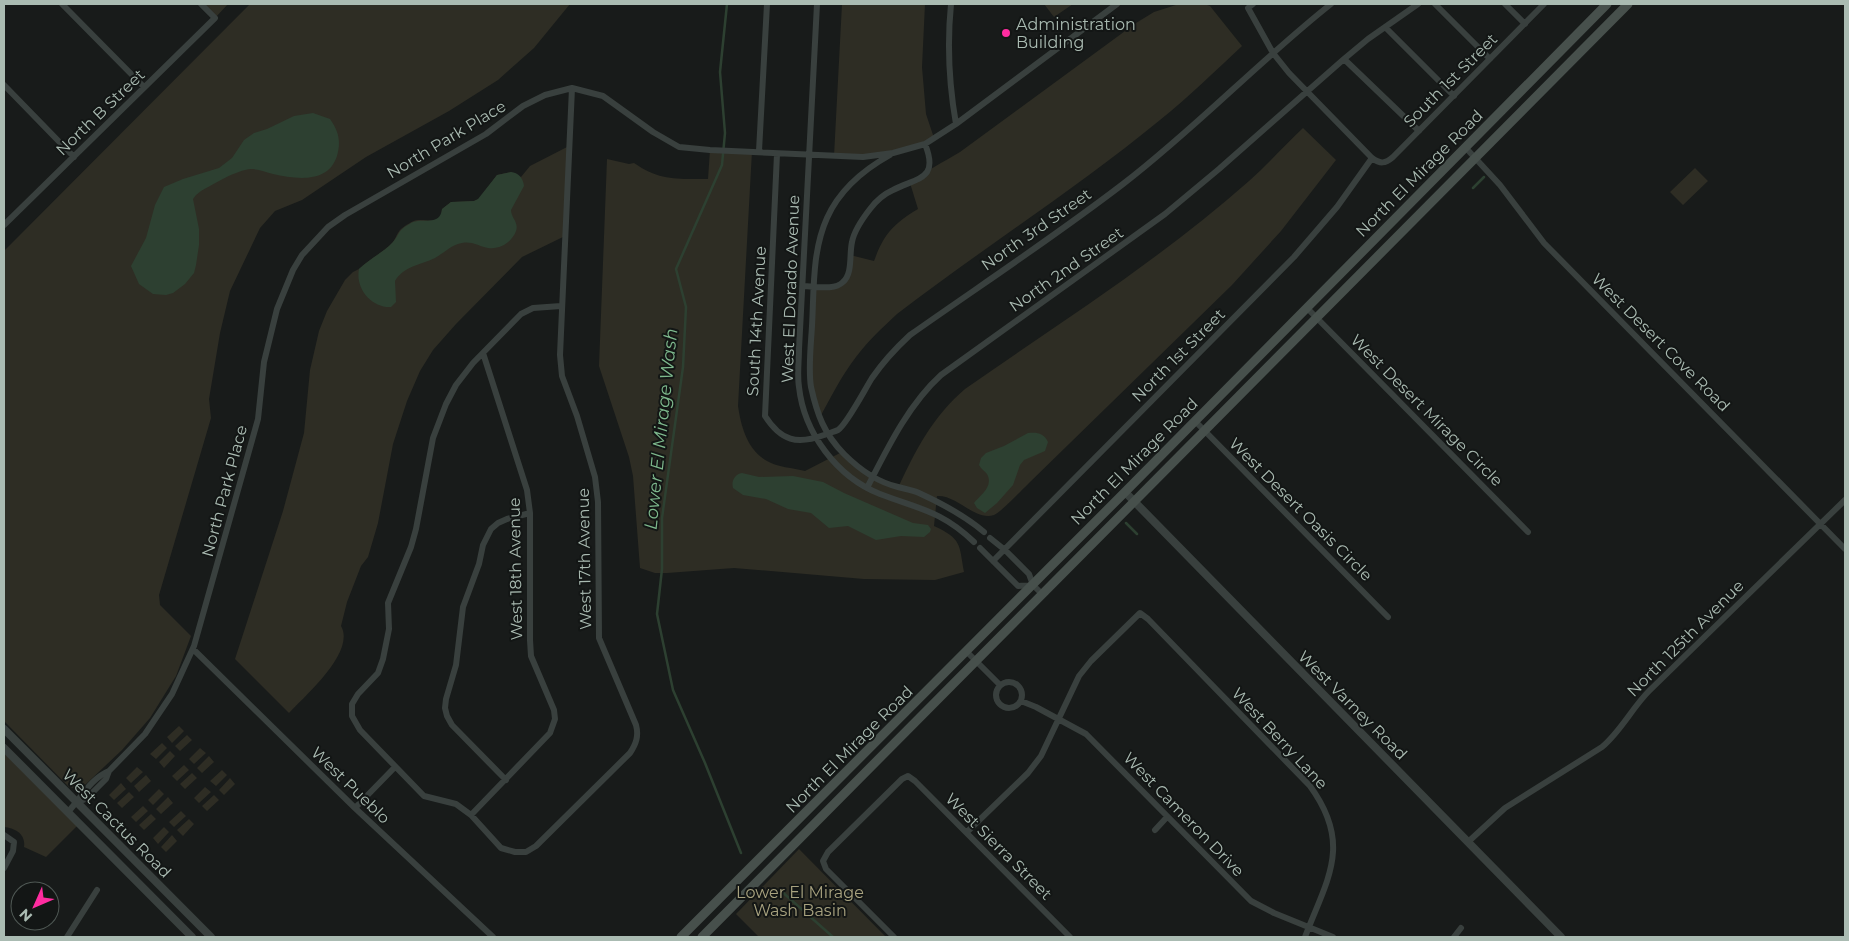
<svg xmlns="http://www.w3.org/2000/svg" width="1849" height="941" font-family="Montserrat,sans-serif">
  <style>
    .green { fill: #2e2d24 }
    .water { fill: #2d4031 }
    .lines { fill: none; stroke-linecap: round; stroke-linejoin: round }
    .stream { stroke: #2d4031; stroke-width: 2.5 }
    .minor { stroke: #39403e; stroke-width: 6 }
    .tertiary { stroke: #39403e; stroke-width: 8 }
    .secondary { stroke: #47504c; stroke-width: 9 }
    .poi-dot { fill: #ff2ca0; stroke: #131615; stroke-width: 2 }
    .labels { text-anchor: middle; stroke-width: 4; stroke-linejoin: round; paint-order: stroke }
    .poi-label { font-size: 16px; fill: #aabbb2; stroke: #131615; text-anchor: start }
    .street-label { font-size: 16px; fill: #aabbb2; stroke: #131615 }
    .park-label { font-size: 16px; fill: #a8a27f; stroke: #131615 }
    .water-label { font-size: 18px; font-style: italic; fill: #7eb98d; stroke: #131615 }
  </style>
  <rect width="100%" height="100%" fill="#181b1a"/>
  <!-- green -->
  <path class="green" d="M201,4H228L215,18Z
    M250,4H570L534,48L498,80L449,111L366,157L302,200L275,211L260,228L230,291L220,333L209,399L211,418L159,595L160,605L191,636L176,676L150,718L122,750L86,784L79,789L69,787L4,721V251Z
    M842,4H925L922,67L926,114L934,138L893,153L834,156Z
    M1044,4H1073L1054,17Z
    M1179,4H1204L1210,6L1242,46C1215,71 1189,97 1160,120C1076,189 983,248 897,314C882,328 868,341 856,357C842,375 831,397 820,417L811,385L814,286L833,287L844,282L850,255L874,261C884,234 893,224 918,209L910,183C926,171 943,162 960,152L1136,23L1154,12Z
    M1303,128L1336,160L1281,231L1232,285L1029,483C1022,490 1001,512 994,515C974,521 958,495 937,496L934,526C962,539 959,544 964,572L935,580L864,579L734,568L667,573H655L640,568L633,476L629,457L599,366L607,159L629,164L634,163C660,181 677,179 708,179L710,150L752,151L738,406C741,426 747,450 767,461C777,467 793,468 805,471L842,452L853,463L898,488C915,451 933,416 965,389C1061,322 1161,259 1249,181C1268,164 1285,145 1303,128Z
    M569,146L565,236L522,257L456,324L433,350L420,371L407,401L393,444L378,523L368,557L361,566L347,602L341,626C356,652 305,696 289,713L235,659L283,511L304,433L310,370L319,331L327,311L345,280L353,272L359,269C369,259 383,253 393,242C396,238 397,233 401,229C405,226 413,220 418,220C429,219 441,226 442,209L451,202L474,201L479,199L497,175L511,172L521,177L530,166Z
    M1695,168L1708,181L1683,205L1670,192Z
    M179,726L184,731L172,743L167,737Z
    M187,735L192,740L180,751L175,746Z
    M162,743L167,748L156,759L150,754Z
    M200,748L206,753L194,764L189,759Z
    M170,751L175,756L164,768L159,762Z
    M4,753L77,826L46,857L24,847C26,834 15,828 4,827Z
    M209,756L214,762L202,773L197,768Z
    M184,765L189,770L177,781L172,776Z
    M137,767L143,772L131,783L126,778Z
    M222,770L227,775L216,786L210,781Z
    M192,773L197,778L185,789L180,784Z
    M146,775L151,781L139,792L134,786Z
    M230,778L235,784L224,795L219,790Z
    M121,783L126,789L114,800L109,795Z
    M205,787L211,792L199,803L194,798Z
    M159,789L164,794L153,805L148,800Z
    M129,792L134,797L122,808L117,803Z
    M214,795L219,800L207,811L202,806Z
    M168,797L173,803L161,814L156,809Z
    M143,806L148,811L136,822L131,817Z
    M181,811L186,816L174,827L169,822Z
    M151,814L156,819L144,830L139,825Z
    M189,819L194,824L183,836L177,830Z
    M164,827L169,832L158,844L153,838Z
    M172,835L177,841L166,852L161,847Z
    M799,849L886,937H759L736,914Z"/>
  <!-- water -->
  <path class="water" d="M313,113L330,119C339,132 341,141 337,156C328,184 296,179 273,174C266,172 258,169 251,169C236,170 214,184 201,191L196,195L193,199L199,229V245L196,265L194,273L185,284L173,293L166,295L153,294L139,284L131,266L146,238L155,205L164,187L183,179L219,168L232,158L244,140L254,133L267,129L294,116Z
    M511,172C518,173 523,177 524,186L511,210C511,218 519,222 516,231C512,242 500,250 488,248C478,246 472,241 462,243C451,245 444,253 435,258C420,265 404,266 395,281L396,302L391,307C372,308 355,289 359,269C369,259 383,253 393,242C401,232 397,231 411,223C422,217 440,227 442,209L451,202L474,201L478,199L497,175Z
    M1028,433C1037,432 1044,433 1048,442L1045,451L1024,460L1020,465L1013,485L997,503L985,513L977,508L974,503C980,495 994,487 987,474C985,471 981,469 979,465L981,458L986,453L1004,446Z
    M742,473L759,477L793,476L823,482L844,493L913,523L928,525L931,529L930,532L924,537L901,536L876,540L848,526L829,528L811,513L788,509L766,499L743,495L733,488C731,481 735,474 742,473Z"/>
  <g class="lines">
    <!-- stream -->
    <path class="stream" d="M727,4L720,72L725,133L722,165L676,269L686,307L683,367L662,518V569L657,614L673,690L705,763L741,853
      M1473,188L1484,177
      M1126,523L1137,534
      M780,890L833,937"/>
    <!-- minor -->
    <path class="minor" d="M62,4L144,87
      M817,4L799,349C799,361 797,375 799,387C804,433 837,477 880,494C919,509 942,511 974,542
      M951,4C947,44 949,84 956,124
      M1253,4L1248,8L1273,53L1289,73L1372,158C1380,164 1385,164 1393,157L1544,4
      M1435,4L1490,59
      M1505,4L1525,24
      M1385,27L1454,96
      M1344,59L1419,131
      M4,85L74,157
      M1465,147L1500,185L1544,243L1845,549
      M759,151L767,4
      M777,154L765,416C781,441 797,445 824,435C828,433 834,432 838,430C847,424 865,389 872,378C883,362 896,348 910,335C981,285 1054,237 1123,184C1196,128 1259,61 1331,4
      M890,155C863,170 840,189 827,218C812,251 814,291 812,326C811,344 808,369 811,387C817,414 824,434 844,454C859,469 877,482 898,487C905,489 912,490 919,493C943,504 964,515 984,532
      M4,225L215,18L201,4
      M803,286C815,286 834,291 843,282C853,273 849,255 852,242C854,231 863,218 870,209C876,201 884,194 893,190C919,177 939,179 925,144
      M561,306L533,308L521,314L473,363L456,385L446,404L433,438L416,529L411,547L388,603L389,629L383,659L378,673L358,694L352,704V716L360,730L424,796L456,804L471,815L501,848L515,852H526L536,846L630,753C636,744 639,736 636,725L599,638L598,502L595,477L577,416L562,376L560,355L572,88
      M1307,308L1528,532
      M1195,421L1388,617
      M867,488C887,449 908,405 941,375L1165,214L1219,169L1344,59L1368,39L1418,4
      M990,538L1005,550L1029,574L1033,585L1043,595
      M980,548L1018,586L1033,585
      M993,561L1294,257L1337,207L1372,158
      M193,649L355,808L493,937
      M967,652L1000,685
      M996 695a13 13 0 1 1 26 0a13 13 0 1 1-26 0Z
      M1021,701L1036,707L1086,734L1251,901L1274,913L1333,937
      M506,780L452,725L447,716L445,708L446,699L456,665L463,607L479,564L483,545L491,529L498,523L507,519L530,513
      M77,802L86,799L106,779L109,771L145,734L172,694L194,646L258,419L264,362L277,309L293,270L302,255L328,227L345,215L486,134L523,106L545,95L572,88L603,96L653,132L679,147L710,150L863,157L893,153L925,144L956,124L1117,4
      M355,808L395,767
      M68,812C82,797 90,779 109,771
      M471,815L550,733L555,719L554,710L531,656L530,640V513L527,490L483,353
      M1155,830L1167,817
      M967,832L1028,773L1041,756L1079,676L1091,661L1140,613L1148,619L1310,786C1353,845 1327,879 1305,937
      M4,835L14,842L13,851L4,868
      M1468,842L1505,808L1602,747C1621,731 1632,708 1649,691L1845,500
      M67,937L97,890
      M894,937L826,869L823,861L828,852L902,779L908,776L915,781L1070,937
      M1454,937L1461,928"/>
    <!-- tertiary -->
    <path class="tertiary" d="M1125,492L1561,937
      M4,729L211,937
      M4,748L192,937"/>
    <!-- secondary -->
    <path class="secondary" d="M681,937L1125,492L1607,4
      M702,937L1628,4"/>
  </g>
  <!-- markers -->
  <circle class="poi-dot" cx="1006" cy="33" r="5"/>
  <g class="labels">
    <!-- poi labels -->
    <g class="poi-label">
      <text x="1016" y="30">Administration<tspan x="1016" dy="18">Building</tspan></text>
    </g>
    <!-- street labels -->
    <g class="street-label">
      <text transform="translate(1450 80) rotate(-45)" y="6">South 1st Street</text>
      <text transform="translate(100 112) rotate(-44)" y="6">North B Street</text>
      <text transform="translate(446 139) rotate(-31)" y="6">North Park Place</text>
      <text transform="translate(1419 173) rotate(-45)" y="6">North El Mirage Road</text>
      <text transform="translate(1036 229) rotate(-35)" y="6">North 3rd Street</text>
      <text transform="translate(1066 269) rotate(-35)" y="6">North 2nd Street</text>
      <text transform="translate(790 289) rotate(-88)" y="6">West El Dorado Avenue</text>
      <text transform="translate(756 321) rotate(-87)" y="6">South 14th Avenue</text>
      <text transform="translate(1661 342) rotate(45)" y="6">West Desert Cove Road</text>
      <text transform="translate(1178 355) rotate(-45)" y="6">North 1st Street</text>
      <text transform="translate(1427 410) rotate(45)" y="6">West Desert Mirage Circle</text>
      <text transform="translate(1134 461) rotate(-45)" y="6">North El Mirage Road</text>
      <text transform="translate(224 491) rotate(-75)" y="6">North Park Place</text>
      <text transform="translate(1301 509) rotate(45)" y="6">West Desert Oasis Circle</text>
      <text transform="translate(584 559) rotate(-91)" y="6">West 17th Avenue</text>
      <text transform="translate(515 569) rotate(-91)" y="6">West 18th Avenue</text>
      <text transform="translate(1685 638) rotate(-45)" y="6">North 125th Avenue</text>
      <text transform="translate(1353 705) rotate(45)" y="6">West Varney Road</text>
      <text transform="translate(1280 738) rotate(47)" y="6">West Berry Lane</text>
      <text transform="translate(849 749) rotate(-45)" y="6">North El Mirage Road</text>
      <text transform="translate(351 785) rotate(44)" y="6">West Pueblo</text>
      <text transform="translate(1184 814) rotate(46)" y="6">West Cameron Drive</text>
      <text transform="translate(117 823) rotate(45)" y="6">West Cactus Road</text>
      <text transform="translate(999 846) rotate(45)" y="6">West Sierra Street</text>
    </g>
    <!-- park labels -->
    <g class="park-label">
      <text x="800" y="898">Lower El Mirage<tspan x="800" dy="18">Wash Basin</tspan></text>
    </g>
    <!-- water labels -->
    <g class="water-label">
      <text transform="translate(661 429) rotate(-84)" y="6">Lower El Mirage Wash</text>
    </g>
  </g>
  <!-- border -->
  <rect width="1849" height="941" fill="none" stroke="#aabbb2" stroke-width="10"/>
  <!-- north arrow -->
  <g transform="translate(35 906) rotate(225)"><circle r="24" fill="#131615" stroke="#4f5854"/>
  <path d="M0-4L9 19L0 12L-9 19Z" fill="#ff2ca0"/>
  <text y="-8" font-size="14" font-weight="bold" text-anchor="middle" fill="#aabbb2">N</text>
  </g>
</svg>
